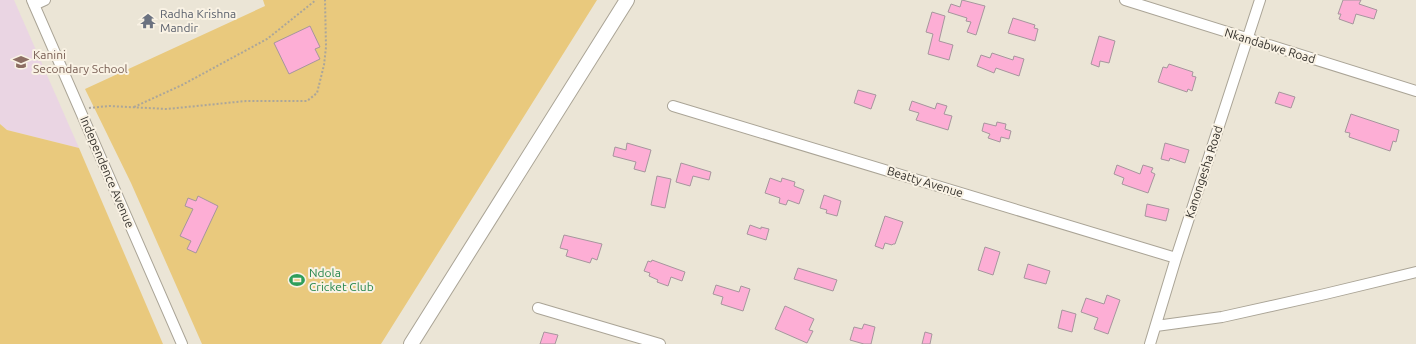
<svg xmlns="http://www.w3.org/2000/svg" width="1416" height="344" font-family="Ubuntu,sans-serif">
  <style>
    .education { fill: #ead5e3 }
    .green { fill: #e9c97d }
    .building { fill: #fdaed5; stroke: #a6969d }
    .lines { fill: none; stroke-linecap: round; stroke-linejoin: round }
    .minor-casing { stroke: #aaa496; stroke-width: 12 }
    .highway-casing { stroke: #aaa496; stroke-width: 16 }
    .path { stroke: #aba69a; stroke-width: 2; stroke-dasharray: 2 2; stroke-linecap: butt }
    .minor { stroke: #fff; stroke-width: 10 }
    .highway { stroke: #fff; stroke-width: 14 }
    .labels { text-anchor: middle; stroke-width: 4; stroke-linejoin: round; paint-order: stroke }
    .worship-label { font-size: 12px; fill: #5b616d; stroke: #f9f2e4; text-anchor: start }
    .street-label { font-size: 12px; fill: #35322d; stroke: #f9f2e4 }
    .education-label { font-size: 12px; fill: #785e54; stroke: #f9f2e4; text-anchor: start }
    .leisure-label { font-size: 12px; fill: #27864d; stroke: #f9f2e4; text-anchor: start }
  </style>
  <rect width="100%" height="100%" fill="#ebe5d6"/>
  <!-- education -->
  <path class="education" d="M0,0H14L79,148L7,130L0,124Z"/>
  <!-- green -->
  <path class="green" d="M263,0H597L381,344H202L131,183L85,89L265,6Z
    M0,124L7,130L79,148L163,344H0Z"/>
  <!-- building -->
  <path class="building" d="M962,0L985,6L976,35L967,32L971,22L966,21L967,18L948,12L951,4L960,7Z
    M1343,0H1361L1359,4L1377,10L1374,19L1356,14L1353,24L1339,19L1341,14H1338Z
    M932,12L945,16L939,41L953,45L949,60L928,54L933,34L926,32Z
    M1013,18L1035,25L1034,28L1038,29L1035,41L1008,33Z
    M310,26L320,47L315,49L320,59L289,74L274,43Z
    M1099,36L1115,41L1109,63L1100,61L1099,67L1091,64Z
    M992,53L1013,60L1014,56L1024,59L1019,76L996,68L994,73L977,66L981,55L990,58Z
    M1169,64L1193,72L1192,76L1196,77L1192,91L1188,89L1187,92L1158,82L1163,67L1167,68Z
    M858,90L876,95L871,109L854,103Z
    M1279,92L1295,97L1291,108L1275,103Z
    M912,101L935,109L937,103L947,106L944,114L952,116L948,130L916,120L919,113L909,110Z
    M1351,114L1399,130L1396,142L1393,141L1390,151L1349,137L1350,133L1345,132Z
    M997,122L1006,124L1005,129L1011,131L1009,139L1001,137L1000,142L988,138L990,134L982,131L984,123L996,126Z
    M627,143L651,150L645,172L634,169L636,162L613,156L615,147L626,150Z
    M1165,143L1189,150L1185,163L1170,158L1169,161L1161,159Z
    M681,163L711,172L709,180L693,176L690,186L676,182Z
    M1117,165L1140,174L1143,165L1153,168L1151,172L1155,174L1148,193L1122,184L1124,178L1114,174Z
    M657,176L671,179L665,208L651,205Z
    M770,178L781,182L782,178L795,182L794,186L804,190L799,204L788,200L786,205L779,203L780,198L765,193Z
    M824,195L841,201L837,216L826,213L827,210L820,208Z
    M198,196L218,206L196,253L187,249L191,241L180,236L193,209L185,206L188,198L196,201Z
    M1147,204L1169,209L1166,221L1145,216Z
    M885,216L903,222L895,244H893L892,245L885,243L883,249L875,246Z
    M750,225L761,229V227L769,229L766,240L747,234Z
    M564,235L602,244L597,260L592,258L590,263L566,256L568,250L560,248Z
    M985,247L1000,252L993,275L978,270Z
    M652,260L685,272L682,281L671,277L668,286L657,282L658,280L649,276L650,273L644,271L648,261L651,262Z
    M1028,264L1050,271L1046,284L1024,278Z
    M798,268L837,280L833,291L794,279Z
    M716,285L739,292L741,286L750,289L743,311L721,304L723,297L713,294Z
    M1107,295L1120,300L1108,334L1094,329L1098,318L1081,312L1086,298L1104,304Z
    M785,306L814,319L809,330L813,331L807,343L775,329Z
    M1062,310L1076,314L1072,332L1058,328Z
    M864,324L875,327L871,344H864L850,340L854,327L862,329Z
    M544,332L558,335L555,344H540Z
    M925,332L932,334L930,344H922Z"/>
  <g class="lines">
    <defs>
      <path id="minor" d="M32,0L182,344
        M1125,0L1416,91
        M34,5L45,0
        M673,106L1176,258
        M538,308L660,344
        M1156,326L1222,317L1325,294L1416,272
        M1150,344L1176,258L1260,0"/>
      <path id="highway" d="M411,344L627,0"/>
    </defs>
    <!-- minor casing -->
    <use href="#minor" class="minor-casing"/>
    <!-- highway casing -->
    <use href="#highway" class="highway-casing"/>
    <!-- path -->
    <path class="path" d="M134,107L182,85L267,39L316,0
      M89,108L109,106L167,109L246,101H307L317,93L324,65L326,47L325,0"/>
    <!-- minor -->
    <use href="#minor" class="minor"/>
    <!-- highway -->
    <use href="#highway" class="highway"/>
  </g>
  <!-- icons -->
  <defs>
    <symbol id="temple-bare" viewBox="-9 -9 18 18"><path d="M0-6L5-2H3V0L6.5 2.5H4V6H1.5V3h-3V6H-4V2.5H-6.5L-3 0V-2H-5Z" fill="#6b7280" stroke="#f9f2e4" stroke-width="2.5" paint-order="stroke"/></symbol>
    <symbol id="school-bare" viewBox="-9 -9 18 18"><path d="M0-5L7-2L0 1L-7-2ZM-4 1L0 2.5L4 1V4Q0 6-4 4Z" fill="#8d6e63" stroke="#f9f2e4" stroke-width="2.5" paint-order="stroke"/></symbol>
    <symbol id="stadium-bare" viewBox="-9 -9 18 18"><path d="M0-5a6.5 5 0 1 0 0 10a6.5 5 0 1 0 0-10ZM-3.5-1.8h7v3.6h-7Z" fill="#2e9e5b" stroke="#f9f2e4" stroke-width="2.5" paint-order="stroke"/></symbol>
  </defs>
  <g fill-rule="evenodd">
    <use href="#temple-bare" x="137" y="10" width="22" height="22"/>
    <use href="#school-bare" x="10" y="51" width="22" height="22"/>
    <use href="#stadium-bare" x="286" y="269" width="22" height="22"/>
  </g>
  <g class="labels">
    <!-- worship labels -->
    <g class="worship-label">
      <text x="160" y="18">Radha Krishna<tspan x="160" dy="14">Mandir</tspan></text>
    </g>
    <!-- street labels -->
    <g class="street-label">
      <text transform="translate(1270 46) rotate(17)" y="4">Nkandabwe Road</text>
      <text transform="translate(107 172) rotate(67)" y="4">Independence Avenue</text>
      <text transform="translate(1204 172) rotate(-72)" y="4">Kanongesha Road</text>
      <text transform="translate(925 182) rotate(17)" y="4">Beatty Avenue</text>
    </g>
    <!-- education labels -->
    <g class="education-label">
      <text x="33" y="59">Kanini<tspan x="33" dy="14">Secondary School</tspan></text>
    </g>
    <!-- leisure labels -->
    <g class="leisure-label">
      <text x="309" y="277">Ndola<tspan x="309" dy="14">Cricket Club</tspan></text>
    </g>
  </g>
</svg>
